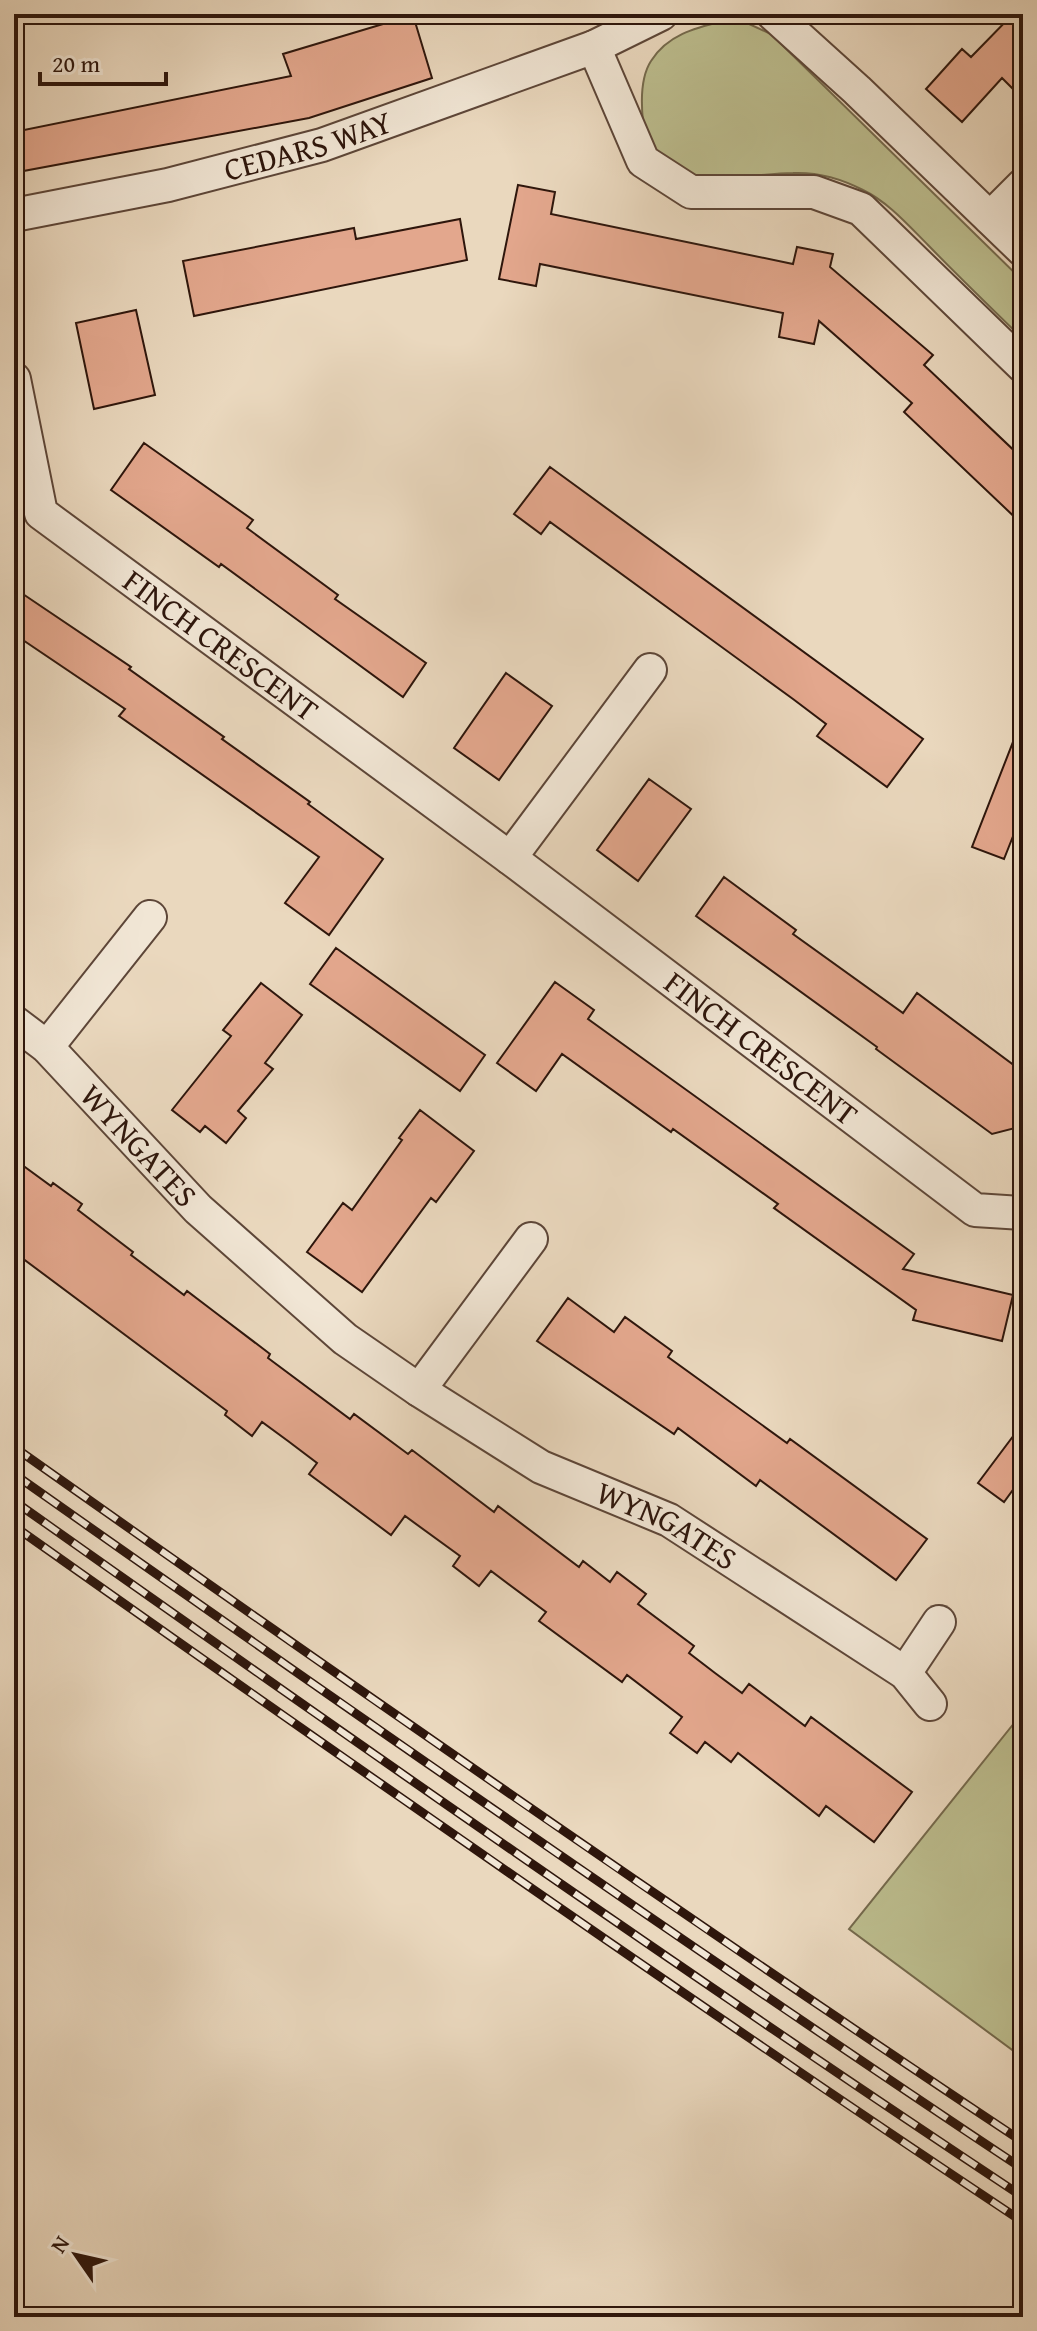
<svg xmlns="http://www.w3.org/2000/svg" width="1037" height="2331" font-family="'Gentium Book Plus',serif">
  <style>
    .green { fill: #bcbd8e; stroke: #756a4d; stroke-width: 2 }
    .building { fill: #e3a78d; stroke: #2e160c; stroke-width: 2 }
    .lines { fill: none; stroke-linecap: round; stroke-linejoin: round }
    .minor-casing { stroke: #5d4638; stroke-width: 36 }
    .minor { stroke: #f1e6d5; stroke-width: 32 }
    .rail-casing { stroke: #2e160c; stroke-width: 9 }
    .rail { stroke: #f1e6d5; stroke-width: 6; stroke-dasharray: 18; stroke-linecap: butt }
    .labels { text-anchor: middle; stroke-width: 8; stroke-linejoin: round; paint-order: stroke }
    .street-label { font-size: 32px; fill: #2e160c; stroke: #f1e6d5 }
  </style>
  <rect width="100%" height="100%" fill="#ead8be"/>
  <filter id="stains"><feTurbulence type="fractalNoise" baseFrequency=".0025" numOctaves="4"/><feColorMatrix values="0 0 0 0 .2 0 0 0 0 .09 0 0 0 0 .02 0 0 0 .5 -.17"/></filter>
  <radialGradient id="worn" r=".72"><stop offset=".6" stop-color="#630" stop-opacity="0"/><stop offset="1" stop-color="#630" stop-opacity=".3"/></radialGradient>
  <!-- green -->
  <path class="green" d="M723,21L747,23L771,34L1023,281V339C991,308 959,277 928,245C908,225 888,202 863,190C842,179 817,172 793,173C736,173 654,204 643,121C641,102 640,78 651,61C667,35 695,28 723,21Z
    M1023,1712V2058L849,1929Z"/>
  <!-- building -->
  <path class="building" d="M1013,14H1023V99L1002,78L962,122L926,89L962,49L971,57Z
    M413,15L432,78L309,118L18,172L14,132L291,76L283,54Z
    M518,185L555,192L551,214L793,264L797,247L833,254L830,267L933,355L924,365L1023,459V525L904,412L912,403L819,321L814,344L779,337L783,313L540,264L536,286L499,279Z
    M460,219L467,260L194,316L183,261L354,228L356,239Z
    M136,310L155,395L94,409L76,323Z
    M144,443L253,520L247,528L338,595L335,599L426,663L403,697L221,564L219,567L111,490Z
    M550,467L923,739L887,787L817,736L826,724L793,699L550,522L541,534L514,514Z
    M14,588L131,667L129,669L224,737L222,739L310,802L308,804L383,859L329,935L285,903L319,857L119,716L125,709L14,634Z
    M506,673L552,706L499,780L454,748Z
    M1020,724H1023V811L1004,859L972,847Z
    M649,779L691,809L638,881L597,850Z
    M724,877L796,930L793,934L903,1013L917,993L1023,1072V1126L992,1134L876,1049L877,1047L696,916Z
    M336,948L485,1055L460,1091L310,984Z
    M555,982L594,1010L588,1019L914,1254L903,1269L1013,1295L1002,1341L913,1320L916,1310L774,1208L778,1204L673,1129L671,1132L562,1054L536,1091L497,1063Z
    M261,983L302,1015L265,1063L273,1069L238,1111L246,1118L226,1143L205,1126L200,1132L172,1110L231,1036L223,1030Z
    M420,1110L474,1151L436,1202L431,1198L362,1292L307,1252L343,1203L352,1210L402,1140L399,1138Z
    M14,1159L51,1186L53,1183L82,1204L78,1210L133,1252L131,1255L184,1295L187,1291L216,1313L270,1354L268,1358L350,1419L354,1414L408,1454L412,1450L494,1512L498,1506L579,1567L583,1561L610,1582L617,1572L646,1594L638,1604L694,1646L689,1653L715,1673L742,1693L749,1684L805,1726L811,1717L912,1792L874,1842L826,1806L819,1816L738,1753L731,1762L705,1742L697,1753L670,1733L682,1717L627,1675L622,1682L539,1621L546,1612L491,1571L479,1586L453,1566L460,1556L405,1516L391,1535L309,1474L317,1463L288,1441L262,1422L252,1436L225,1415L227,1411L14,1252Z
    M568,1298L614,1332L625,1317L672,1351L668,1357L787,1443L790,1439L927,1539L896,1580L760,1480L756,1486L678,1428L674,1434L537,1341Z
    M1023,1423V1476L1004,1502L978,1483Z"/>
  <g class="lines">
    <defs>
      <g id="minor">
        <path d="M773,14L857,90L1023,250"/>
        <path d="M594,47L643,161L691,192H814L861,209L1023,366"/>
        <path id="s1" d="M14,215L168,185L322,145L594,47L661,14"/>
        <path d="M990,218L1023,185"/>
        <path id="s2" d="M14,379L41,513L510,858L975,1210L1023,1213"/>
        <path d="M510,858L650,670"/>
        <path id="s3" d="M14,1022L47,1047L198,1209L345,1339L419,1390L541,1467L669,1520L905,1673L930,1704"/>
        <path d="M47,1047L150,917"/>
        <path d="M419,1390L531,1239"/>
        <path d="M905,1673L939,1622"/>
      </g>
    </defs>
    <!-- minor casing -->
    <use href="#minor" class="minor-casing"/>
    <!-- minor -->
    <use href="#minor" class="minor"/>
    <defs>
      <path id="rail" d="M14,1447C348,1683 683,1916 1023,2142
        M14,1474C348,1709 683,1943 1023,2169
        M14,1501C348,1737 682,1971 1023,2197
        M14,1526C348,1762 683,1996 1023,2222"/>
    </defs>
    <!-- rail casing -->
    <use href="#rail" class="rail-casing"/>
    <!-- rail -->
    <use href="#rail" class="rail"/>
  </g>
  <g class="labels">
    <!-- street labels -->
    <g class="street-label">
      <text dy="11" stroke="none"><textPath href="#s1" startOffset="302">CEDARS WAY</textPath></text>
      <text dy="11" stroke="none"><textPath href="#s2" startOffset="360">FINCH CRESCENT</textPath></text>
      <text dy="11" stroke="none"><textPath href="#s2" startOffset="1034">FINCH CRESCENT</textPath></text>
      <text dy="11" stroke="none"><textPath href="#s3" startOffset="176">WYNGATES</textPath></text>
      <text dy="11" stroke="none"><textPath href="#s3" startOffset="832">WYNGATES</textPath></text>
    </g>
  </g>
  <!-- margin -->
  <rect width="1037" height="2331" fill="none" stroke="#ead8be" stroke-width="48"/>
  <rect x="16" y="16" width="1005" height="2299" fill="none" stroke="#2e160c" stroke-width="4"/>
  <rect x="24" y="24" width="989" height="2283" fill="none" stroke="#2e160c" stroke-width="2"/>
  <!-- north arrow -->
  <g transform="translate(76 2255) rotate(304)" stroke="#f1e6d5" stroke-width="6" paint-order="stroke">
  <path d="M0-6L14 30L0 20L-14 30Z" fill="#2e160c"/>
  <text y="-12" font-size="22" font-weight="bold" text-anchor="middle" fill="#2e160c">N</text>
  </g>
  <!-- scale -->
  <path d="M40 72v12h126v-12" fill="none" stroke="#2e160c" stroke-width="4"/>
  <text x="52" y="72" font-size="24" fill="#2e160c" stroke="#f1e6d5" stroke-width="6" paint-order="stroke">20 m</text>
  <rect width="100%" height="100%" filter="url(#stains)"/>
  <rect width="100%" height="100%" fill="url(#worn)"/>
</svg>
